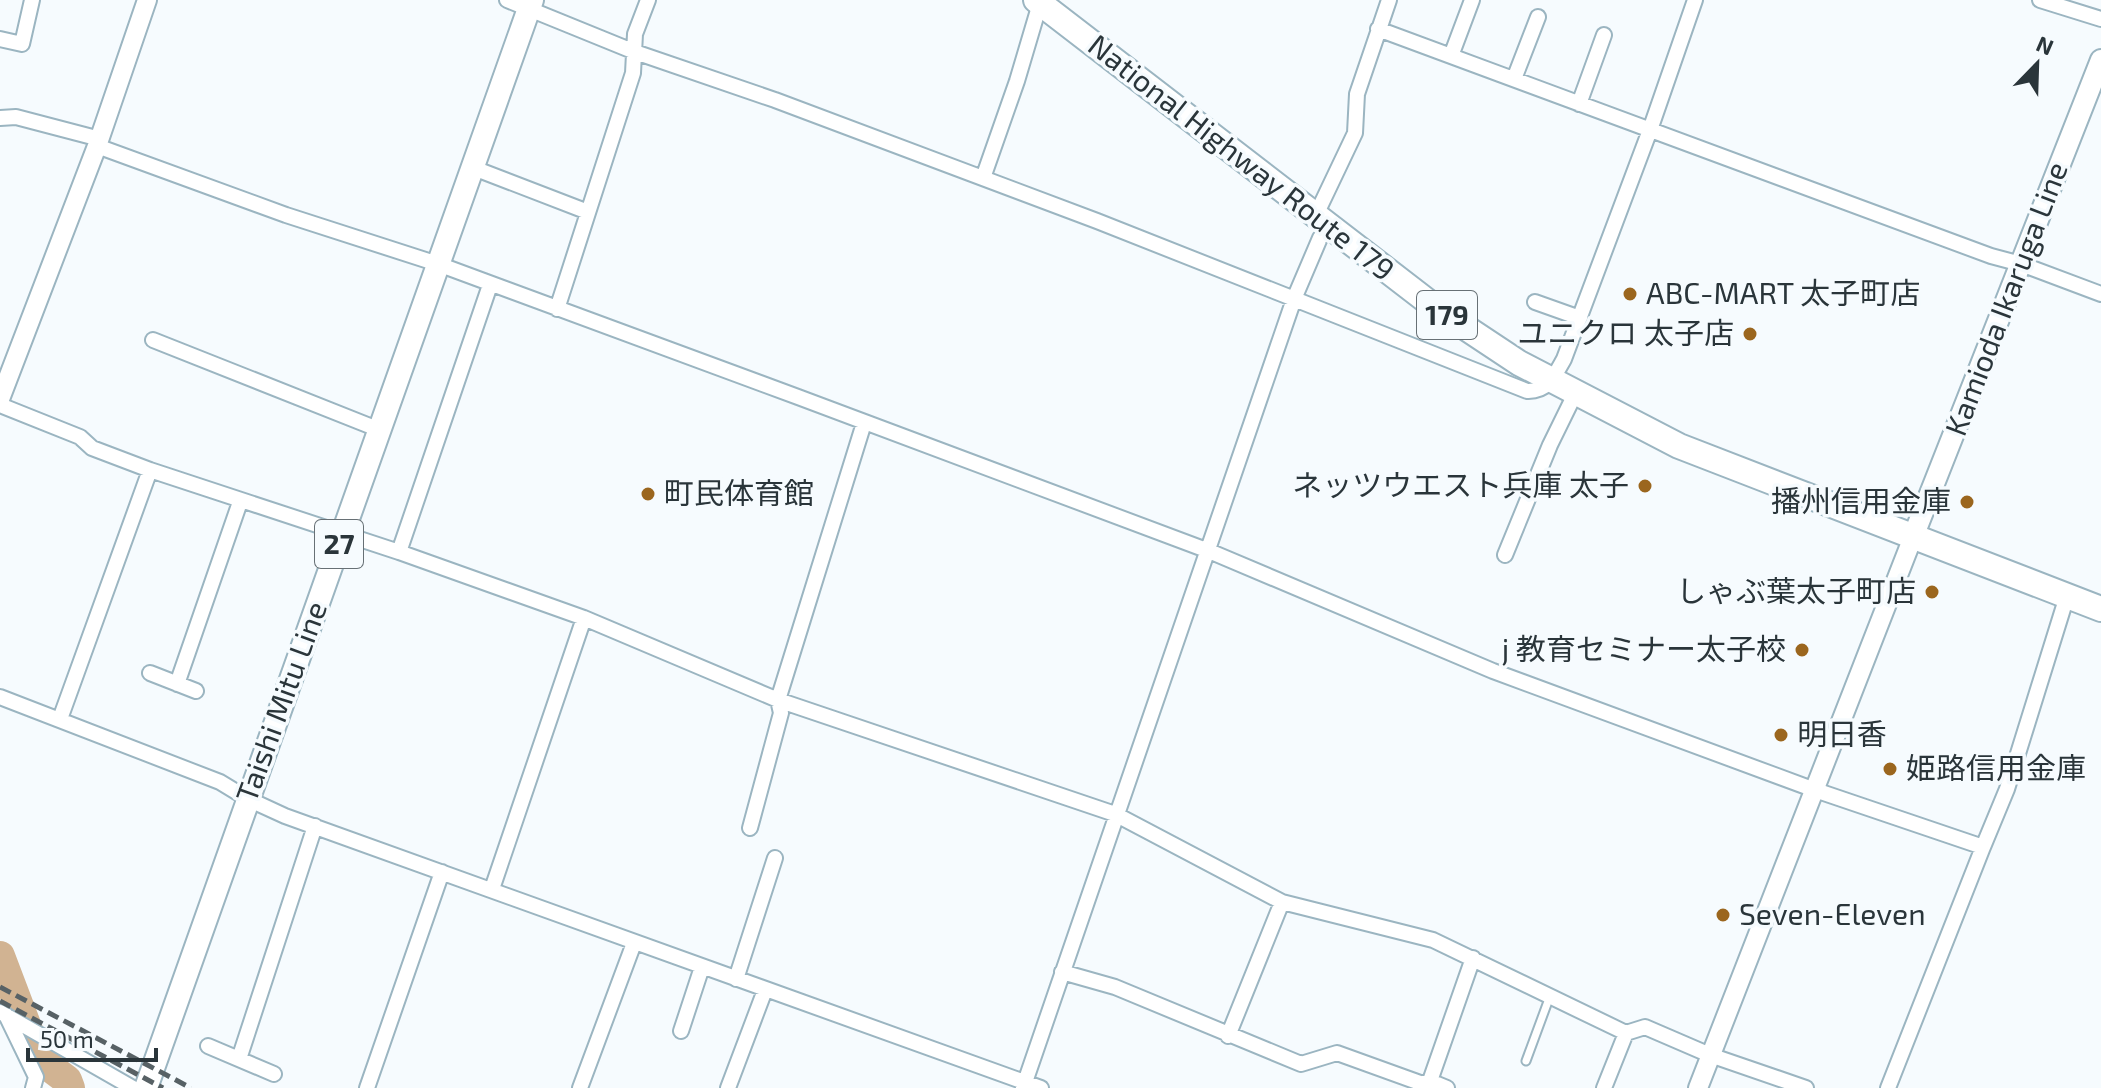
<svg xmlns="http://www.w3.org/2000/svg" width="2101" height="1088" font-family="'Exo 2','Noto Sans JP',sans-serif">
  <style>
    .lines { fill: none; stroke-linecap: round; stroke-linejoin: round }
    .river { stroke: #d1b392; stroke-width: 30 }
    .service-casing { stroke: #9bb5c1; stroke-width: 11 }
    .minor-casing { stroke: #9bb5c1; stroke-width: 18 }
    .tertiary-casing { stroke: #9bb5c1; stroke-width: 22 }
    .secondary-casing { stroke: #9bb5c1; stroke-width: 24 }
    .primary-casing { stroke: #9bb5c1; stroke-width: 26 }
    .trunk-casing { stroke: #9bb5c1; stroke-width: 28 }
    .service { stroke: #fff; stroke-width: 7 }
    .minor { stroke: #fff; stroke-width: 14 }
    .tertiary { stroke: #fff; stroke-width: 18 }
    .secondary { stroke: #fff; stroke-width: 20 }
    .primary { stroke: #fff; stroke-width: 22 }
    .trunk { stroke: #fff; stroke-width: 24 }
    .rail { stroke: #576165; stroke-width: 5; stroke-dasharray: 12 6; stroke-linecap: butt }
    .poi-dot { fill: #9b661e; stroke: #f6fbfe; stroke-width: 3 }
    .labels { text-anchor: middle; stroke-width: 7; stroke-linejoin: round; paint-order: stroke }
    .shield { fill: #f6fbfe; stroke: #677075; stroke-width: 2 }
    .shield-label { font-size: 28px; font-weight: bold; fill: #2a353a }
    .street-label { font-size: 30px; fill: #2a353a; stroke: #f6fbfe }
    .poi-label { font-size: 30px; fill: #2a353a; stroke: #f6fbfe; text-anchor: start }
  </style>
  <rect width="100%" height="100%" fill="#f6fbfe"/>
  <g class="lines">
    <!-- river -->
    <path class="river" d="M0,956L39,1059L67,1080L70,1088"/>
    <defs>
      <path id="service" d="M1526,1061L1550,996"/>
      <path id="minor" d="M507,0L635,52L775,100L1097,221L1527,391C1548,392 1555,375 1564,359L1650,130L1695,0
        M2040,0L2101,19
        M1378,29L1991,256L2021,264L2101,294
        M0,39L22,44L32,0
        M1451,56L1472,0
        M1514,79L1538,17
        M1579,104L1604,35
        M0,118L16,117L100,139
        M97,146L286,215L438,264L798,397L1209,551L1493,671L1815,790L1983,847L1888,1088
        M471,167L588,212
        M983,178L1017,81L1041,0
        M1316,215L1355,133L1357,94L1389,0
        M1535,302L1580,318
        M557,309L633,73L635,34L648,0
        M153,340L380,430
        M0,405L80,437L92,448L150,470L399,552L584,618L778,700L1115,814L1282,902L1433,940L1626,1033L1645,1027L1710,1055L1806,1088
        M399,552L490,285
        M1505,555L1550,445L1575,394
        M150,673L196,691
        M177,684L240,502
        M0,697L220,782L248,799L285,816L1041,1088
        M60,719L150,470
        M750,828L781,713L778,700L864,423
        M1983,847L2007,789L2067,596
        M492,889L584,618
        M1062,972L1115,987L1301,1064L1337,1053L1423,1084L1430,1081L1447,1088
        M736,979L775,858
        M0,1012L133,1088
        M6,1015L36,1077L33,1088
        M681,1031L702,967
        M1228,1036L1282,902
        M208,1046L274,1074
        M239,1059L315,826
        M1430,1081L1473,958
        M367,1088L442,872
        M580,1088L634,943
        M728,1088L765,990
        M1023,1088L1294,299L1320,238L1331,227
        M1604,1088L1626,1033"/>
      <path id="tertiary" d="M0,399L97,146L147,0
        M1698,1088L1913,537"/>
      <path id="secondary" d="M1913,537L2101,60"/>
      <path id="primary" d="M146,1088L532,0"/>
      <path id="trunk" d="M1036,0L1436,308L1519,363L1679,446L2101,609"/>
    </defs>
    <!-- service casing -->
    <use href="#service" class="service-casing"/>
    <!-- minor casing -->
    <use href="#minor" class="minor-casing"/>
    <!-- tertiary casing -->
    <use href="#tertiary" class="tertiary-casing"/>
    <!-- secondary casing -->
    <use href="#secondary" class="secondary-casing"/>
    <!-- primary casing -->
    <use href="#primary" class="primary-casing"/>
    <!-- trunk casing -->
    <use href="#trunk" class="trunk-casing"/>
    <!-- service -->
    <use href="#service" class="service"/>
    <!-- minor -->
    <use href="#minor" class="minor"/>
    <!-- tertiary -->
    <use href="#tertiary" class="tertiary"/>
    <!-- secondary -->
    <use href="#secondary" class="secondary"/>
    <!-- primary -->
    <use href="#primary" class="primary"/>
    <!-- trunk -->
    <use href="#trunk" class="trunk"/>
    <!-- rail -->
    <path class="rail" d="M0,987L191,1088
      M0,1001L163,1088"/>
  </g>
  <!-- markers -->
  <g class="poi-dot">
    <circle cx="1630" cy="294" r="8"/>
    <circle cx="1750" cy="334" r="8"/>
    <circle cx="1645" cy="486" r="8"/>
    <circle cx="648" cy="494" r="8"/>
    <circle cx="1967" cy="502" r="8"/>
    <circle cx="1932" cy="592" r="8"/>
    <circle cx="1802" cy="650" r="8"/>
    <circle cx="1781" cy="735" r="8"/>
    <circle cx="1890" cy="769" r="8"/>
    <circle cx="1723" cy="915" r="8"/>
  </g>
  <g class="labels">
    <!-- shield labels -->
    <g class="shield">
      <rect x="1417" y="291" width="60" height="48" rx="6"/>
      <rect x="315" y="520" width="48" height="48" rx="6"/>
    </g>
    <g class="shield-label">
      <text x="1447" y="325">179</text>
      <text x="339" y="554">27</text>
    </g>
    <!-- street labels -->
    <g class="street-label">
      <text transform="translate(1241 158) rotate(38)" y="10">National Highway Route 179</text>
      <text transform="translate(2007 299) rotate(-69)" y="10">Kamioda Ikaruga Line</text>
      <text transform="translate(282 702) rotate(-70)" y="10">Taishi Mitu Line</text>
    </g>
    <!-- poi labels -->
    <g class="poi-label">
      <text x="1646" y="304">ABC-MART 太子町店</text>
      <text x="1734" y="344" text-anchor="end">ユニクロ 太子店</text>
      <text x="1629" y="496" text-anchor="end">ネッツウエスト兵庫 太子</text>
      <text x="664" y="504">町民体育館</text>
      <text x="1951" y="512" text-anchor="end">播州信用金庫</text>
      <text x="1916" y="602" text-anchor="end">しゃぶ葉太子町店</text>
      <text x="1786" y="660" text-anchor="end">j 教育セミナー太子校</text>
      <text x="1797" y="745">明日香</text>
      <text x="1906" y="779">姫路信用金庫</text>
      <text x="1739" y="925">Seven-Eleven</text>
    </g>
  </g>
  <!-- north arrow -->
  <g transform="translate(2037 64) rotate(23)" stroke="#f6fbfe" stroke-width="6" paint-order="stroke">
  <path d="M0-6L14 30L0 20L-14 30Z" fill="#2a353a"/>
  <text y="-12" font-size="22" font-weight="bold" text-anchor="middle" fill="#2a353a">N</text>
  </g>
  <!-- scale -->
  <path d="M28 1048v12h128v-12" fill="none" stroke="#2a353a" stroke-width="4"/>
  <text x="40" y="1048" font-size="24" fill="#2a353a" stroke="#f6fbfe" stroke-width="6" paint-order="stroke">50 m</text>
</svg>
